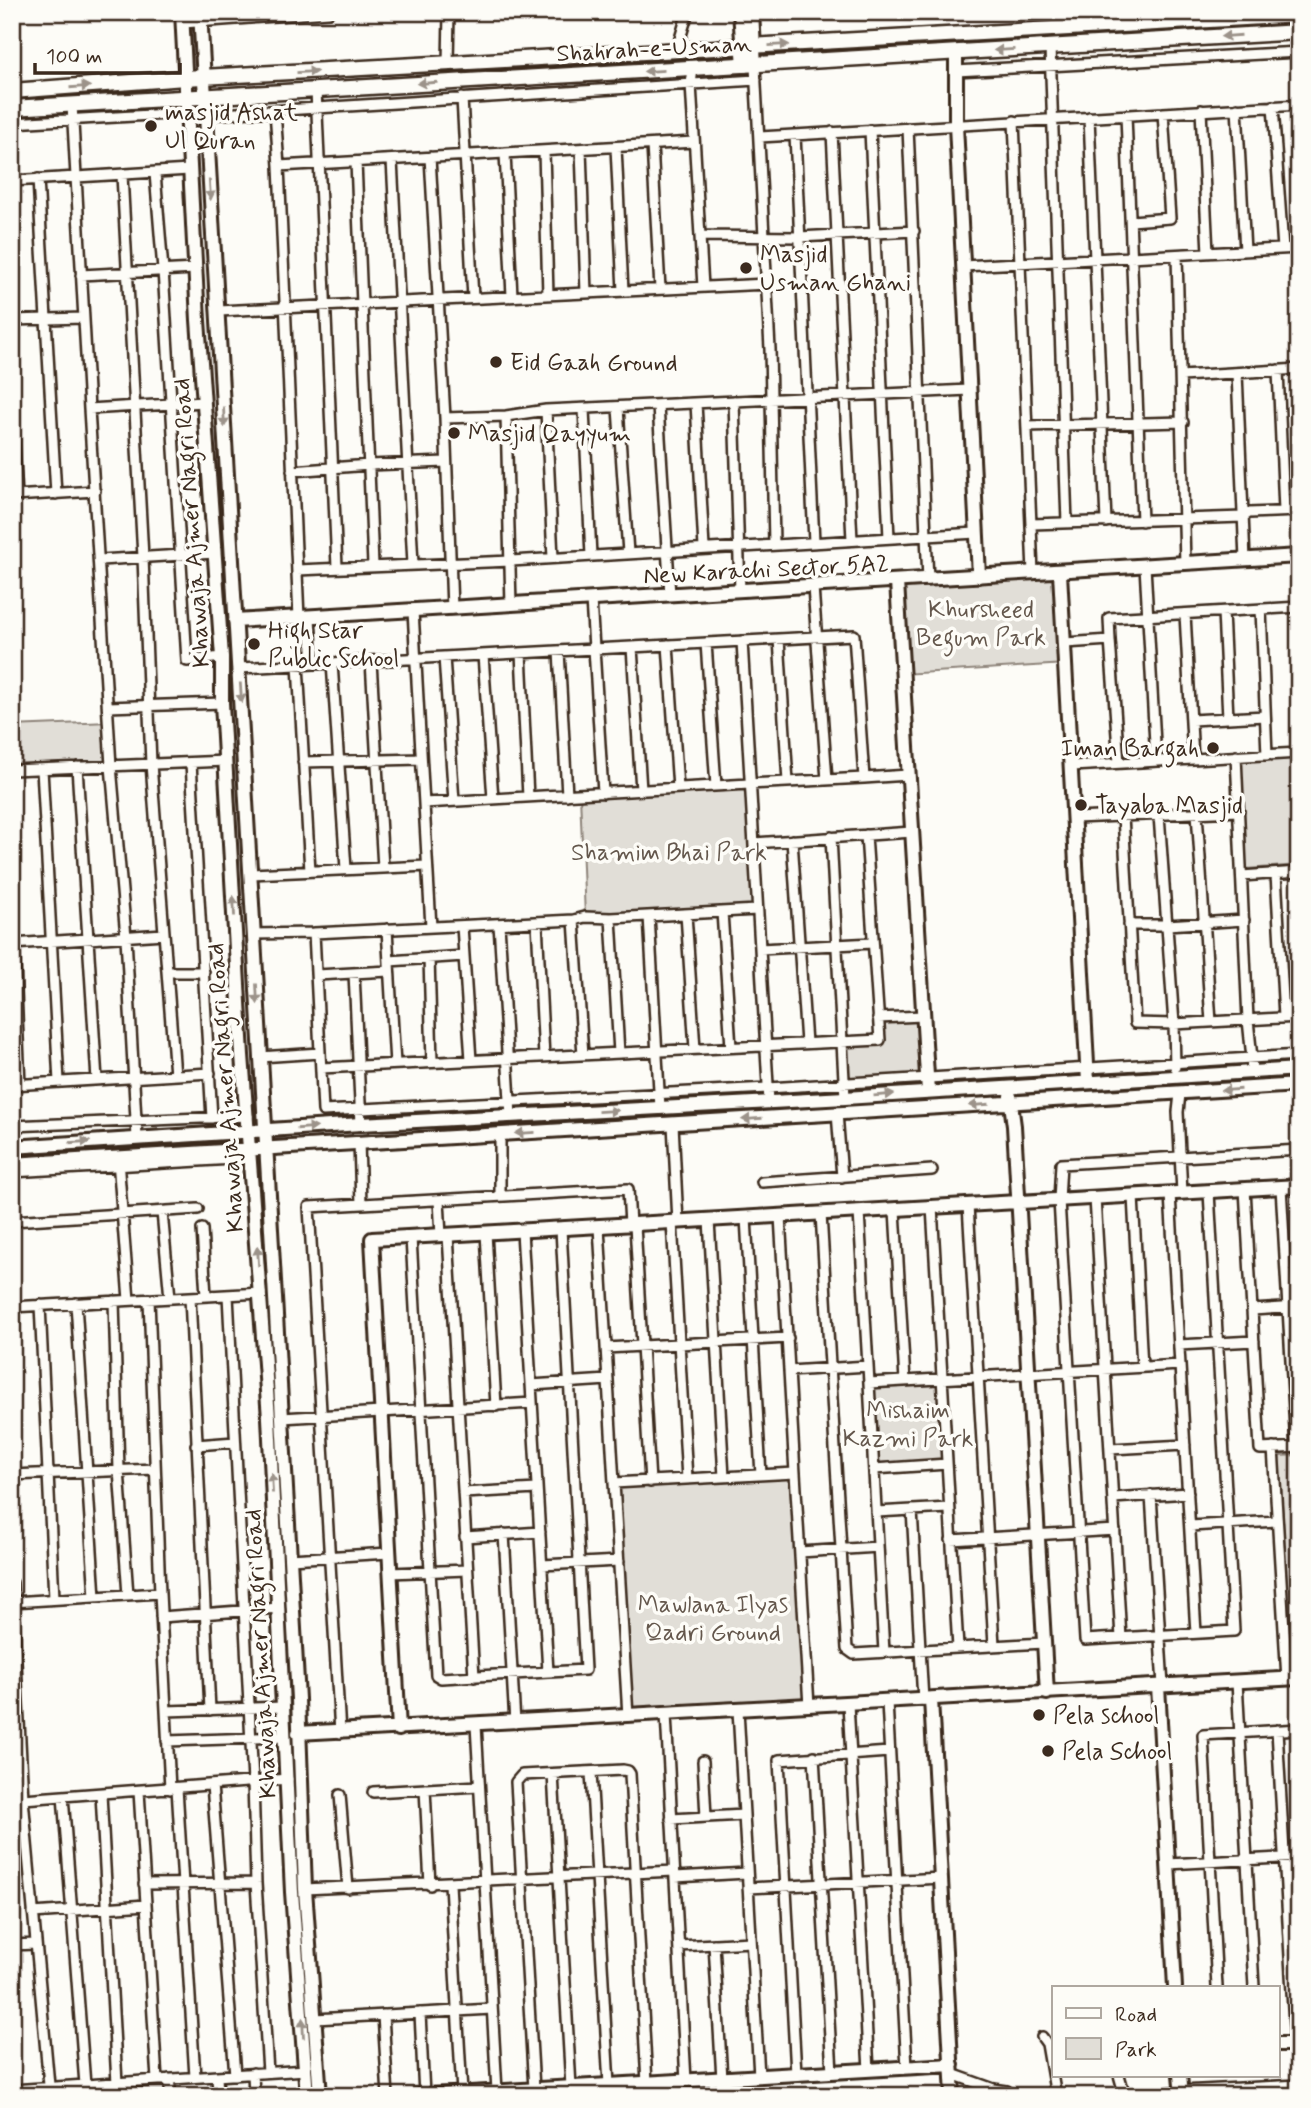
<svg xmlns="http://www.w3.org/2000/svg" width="1311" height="2108" font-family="Mynerve,sans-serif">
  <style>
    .green { fill: #e1ded7; stroke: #8e847a; stroke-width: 2 }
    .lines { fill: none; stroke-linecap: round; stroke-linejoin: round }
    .street-casing { stroke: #3b2a1e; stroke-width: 14 }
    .secondary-casing { stroke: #3b2a1e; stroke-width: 18 }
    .primary-casing { stroke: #3b2a1e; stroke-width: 19 }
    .street { stroke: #fdfcf7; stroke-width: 9 }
    .secondary { stroke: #fdfcf7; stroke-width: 12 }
    .primary { stroke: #fdfcf7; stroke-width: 14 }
    .oneway { fill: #9c938a }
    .poi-dot { fill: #3b2a1e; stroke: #fdfcf7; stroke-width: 2.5 }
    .labels { text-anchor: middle; stroke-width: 7; stroke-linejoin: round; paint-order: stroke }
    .street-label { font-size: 24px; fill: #3b2a1e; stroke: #fdfcf7 }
    .poi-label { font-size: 24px; fill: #3b2a1e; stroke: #fdfcf7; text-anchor: start }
    .park-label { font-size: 24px; fill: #64574c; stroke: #fdfcf7 }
  </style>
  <rect width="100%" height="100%" fill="#fdfcf7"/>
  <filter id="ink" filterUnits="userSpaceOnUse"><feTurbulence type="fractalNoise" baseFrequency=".0143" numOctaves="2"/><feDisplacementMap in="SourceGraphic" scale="14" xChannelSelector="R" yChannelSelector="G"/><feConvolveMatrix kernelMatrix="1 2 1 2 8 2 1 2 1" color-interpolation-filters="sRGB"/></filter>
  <g filter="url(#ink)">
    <!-- green -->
    <path class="green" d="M1060,573L1066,664L902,674L897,582Z
      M109,722L111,766L12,770V726Z
      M1299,757V865L1246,869L1240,760Z
      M752,787L757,910L585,917L580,794Z
      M920,1017L924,1077L847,1081L844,1043L881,1040V1019Z
      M942,1379L947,1464L874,1469L869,1383Z
      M1299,1455V1659L1292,1660L1279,1456Z
      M793,1475L806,1706L630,1716L618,1484Z
      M169,2079L171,2096H105L104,2084Z"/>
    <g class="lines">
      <defs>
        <path id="street" d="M183,23L329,12
          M1050,48L1067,523
          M676,52L688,12
          M448,64L449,12
          M755,66L770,349L774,544
          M693,69L691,84L703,287
          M956,71L1299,52
          M316,90L337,567
          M462,98L473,298
          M72,105L89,409L111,766L126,937L137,1138
          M1273,106L1283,249
          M1237,108L1245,251
          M1201,110L1208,253
          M275,111L279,166
          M205,115L756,80
          M1126,115L1142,521
          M1089,117L1106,522
          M1014,121L1033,573
          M12,123L186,113
          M908,128L928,580
          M870,130L889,538
          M832,132L852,540
          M795,135L814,542
          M760,137L1299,105
          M652,145L660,289
          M616,147L623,291
          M581,149L586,293
          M544,151L548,295
          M505,153L512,296
          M430,157L445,418L452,609
          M392,160L413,564
          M356,162L373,565
          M155,173L163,270L187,661L222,657
          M122,175L143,557L151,764L175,1075
          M38,179L56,494
          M12,181L189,170
          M1131,221L1170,218L1163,113
          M700,236L799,237L914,231
          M1177,255L1185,564
          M963,266L1299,248
          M81,275L195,269
          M219,311L767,284
          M12,320L83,318
          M1278,370L1284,511
          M1237,373L1245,560
          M1181,376L1299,369
          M734,401L740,591
          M696,403L704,548
          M658,406L670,595
          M618,408L628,553
          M89,409L204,402
          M584,409L591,556
          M12,410L17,496
          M546,410L553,558
          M506,416L511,605
          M445,418L506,416L546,410L969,390
          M1027,426L1183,422
          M292,471L369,465L446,462
          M13,496L95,491
          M1032,524L1243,517L1249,513L1299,511
          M100,560L215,553
          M1145,566L1156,761
          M297,570L511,561L976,533
          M813,587L827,780
          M591,600L603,793
          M1261,609L1267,755
          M413,611L431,927
          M1223,612L1228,718
          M1185,614L1193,759
          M299,618L279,166L694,142
          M310,618L313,664
          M779,639L788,782
          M1110,640L1119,763
          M742,641L769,1102
          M706,643L716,786
          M1065,643L1110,640L1109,618L1299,607
          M668,645L678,788
          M632,647L641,790
          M559,651L567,795
          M521,653L528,797
          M483,655L493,799
          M444,657L454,801
          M371,661L383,868
          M332,663L346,869
          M298,665L310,871
          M239,668L854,635L864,778L908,775
          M108,707L222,703
          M1191,720L1265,716
          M1236,756L1248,1020L1252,1058L1251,1072
          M303,762L421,759
          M191,763L212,1118
          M1072,766L1299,753
          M77,767L97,1080
          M42,769L59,1082
          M12,770L226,761
          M749,784L864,778
          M424,803L749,784
          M1197,813L1211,1022
          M1159,815L1174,1024L1299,1017
          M1123,816L1135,1023L1174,1024L1175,1067
          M1075,818L1239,811
          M831,837L845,1098
          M792,840L806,1043
          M754,843L912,832
          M251,874L427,866
          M1276,874L1284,1017
          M1242,876L1299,872
          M12,898L20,1084
          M722,912L731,1047
          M686,914L695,1049
          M649,916L660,1108
          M611,918L619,1053
          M574,920L583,1055
          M537,922L544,1057
          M499,924L511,1116
          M1129,925H1167L1244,920
          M462,926L471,1060
          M387,929L395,1064
          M314,933L323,1111L768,1088L1299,1055
          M253,934L314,933L574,920L585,917L611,918L757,910
          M12,944L164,934
          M760,949L873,943
          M429,958L432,1062
          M389,961L464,956
          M167,972H204
          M354,973L361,1124
          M317,975L389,971
          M878,1018L923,1016
          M260,1057L320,1053
          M321,1068L880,1040L866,835
          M12,1085L210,1073
          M1180,1094L1178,1112L1182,1193
          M837,1113L842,1177
          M673,1124L678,1222
          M12,1126L248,1116
          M500,1134V1196
          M359,1142L361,1204
          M118,1160L129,1300
          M12,1172L250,1158
          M762,1182L932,1170
          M1281,1187L1296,1447
          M1245,1189L1260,1449L1299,1447
          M1209,1192L1234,1631L1085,1640L1059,1200L1061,1164L1299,1150
          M1170,1194L1180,1365
          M1133,1196L1142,1367
          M1095,1198L1121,1638
          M439,1200L441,1236
          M968,1205L994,1645
          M932,1207L958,1648
          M895,1210L905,1381
          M162,1212L170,1298
          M859,1212L869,1383
          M821,1214L847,1649L854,1654L1044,1643
          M780,1216L795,1473
          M746,1218L761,1475
          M709,1220L724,1477
          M12,1221L198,1209
          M672,1222L687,1479
          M635,1225L650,1482
          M599,1227L614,1483
          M202,1229L206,1296
          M522,1231L548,1672
          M486,1233L496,1406
          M448,1235L474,1677
          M411,1238L436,1675L441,1678L585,1670L561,1229
          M228,1295L253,1782L256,1883L268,2072
          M190,1297L210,1710
          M149,1299L160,1593
          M114,1301L119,1470L128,1595
          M76,1303L95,1597
          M40,1305L54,1598
          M12,1307L261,1293
          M1252,1310L1299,1307
          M1179,1345L1254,1341
          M606,1348L788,1338
          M789,1371L868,1366
          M531,1385L608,1380
          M282,1418L532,1403
          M196,1445L235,1442
          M1273,1448L1287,1679
          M1110,1449L1185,1445
          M874,1469L947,1464
          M12,1475L155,1469
          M463,1493L537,1489
          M1151,1495L1163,1686
          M1113,1498L1188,1493
          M912,1510L923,1700
          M876,1512L949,1508
          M1190,1526L1277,1521
          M504,1534L515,1723
          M465,1537L540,1532
          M951,1540L1115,1530
          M800,1552L878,1547
          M290,1559L389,1553
          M542,1565L619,1561
          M390,1573L467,1570
          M12,1583L23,1799L50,2096
          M12,1602L160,1593L170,1789
          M161,1617L279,1608
          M884,1652L869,1383L1180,1365L1196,1633
          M1237,1682L1254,1987
          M887,1702L907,2068
          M848,1704L869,2070
          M738,1710L759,2076
          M166,1711L283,1707
          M666,1714L686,2081
          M628,1716L614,1483L795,1473L809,1706
          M476,1725L497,2091
          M1277,1730L1295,2044
          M340,1733L309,1207L628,1189L630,1225
          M167,1741L285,1737
          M814,1756L832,2072
          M703,1761L706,1817
          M591,1772L609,2085
          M553,1774L571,2087
          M212,1785L235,2075
          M177,1788L195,2077
          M425,1789L430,1885
          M139,1791L157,2080
          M373,1792L479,1786
          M101,1794L117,2083
          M340,1795L348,1888
          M63,1796L85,2085
          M23,1799L288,1779
          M671,1819L744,1815
          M1168,1864L1299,1857
          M675,1877L747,1873
          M144,1884L256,1883
          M450,1884L462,2093
          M748,1888L941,1878
          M305,1889L674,1871
          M33,1913L146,1905
          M714,1944L723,2096
          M12,1945L35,1944
          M679,1946L751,1942
          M1217,1987L1203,1735L1299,1729
          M420,2013L424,2095
          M383,2015L388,2096
          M315,2019L492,2009
          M1042,2037L1047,2044L1056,2096
          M253,2073L254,2096
          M796,2074L779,1760L889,1752
          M952,2074L994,2089L1007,2091
          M1119,2075L1125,2096
          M217,2076L218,2096
          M169,2079L171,2096
          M534,2089L516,1782L522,1775L623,1770L628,1771L630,1774L647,2083
          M12,2090L306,2070
          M1145,2096L1181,2091L1299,2085"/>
        <path id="secondary" d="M182,12L198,320L222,657V703L242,1055L269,1418L292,1892L307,2096
          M200,12L282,1418L298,1699L305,1889L320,2096
          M740,12L744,66
          M752,12L755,66
          M956,53V125L979,576
          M1060,573L1088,1082
          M897,582L928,1092
          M235,621L1299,556
          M1010,1096L1014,1126L1047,1693
          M12,1147L361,1124L845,1098L1299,1069
          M12,1164L1299,1085
          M1158,1686L1175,1987
          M931,1699L953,2096
          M399,1729L372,1239L1299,1186
          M298,1733L1299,1678
          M1278,2044H1299
          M1180,2075L1182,2096
          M417,2096L952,2065"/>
        <path id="primary" d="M12,91L185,78L1299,15
          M12,108L1299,32"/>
      </defs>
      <!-- street casing -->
      <use href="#street" class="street-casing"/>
      <!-- secondary casing -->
      <use href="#secondary" class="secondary-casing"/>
      <!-- primary casing -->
      <use href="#primary" class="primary-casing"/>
      <!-- street -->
      <use href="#street" class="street"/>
      <!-- secondary -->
      <use href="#secondary" class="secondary"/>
      <!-- primary -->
      <use href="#primary" class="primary"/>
    </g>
    <!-- one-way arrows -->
    <defs><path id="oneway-solid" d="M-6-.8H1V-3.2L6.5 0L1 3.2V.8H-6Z" transform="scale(1.75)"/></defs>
    <g class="oneway">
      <use href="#oneway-solid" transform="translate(1231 36) rotate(176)"/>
      <use href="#oneway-solid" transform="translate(779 45) rotate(-3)"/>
      <use href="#oneway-solid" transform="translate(1004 50) rotate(177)"/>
      <use href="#oneway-solid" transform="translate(654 71) rotate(177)"/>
      <use href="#oneway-solid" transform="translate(307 72) rotate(-3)"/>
      <use href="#oneway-solid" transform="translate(427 83) rotate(176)"/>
      <use href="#oneway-solid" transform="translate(80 87) rotate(-4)"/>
      <use href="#oneway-solid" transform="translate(210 190) rotate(86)"/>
      <use href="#oneway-solid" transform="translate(224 417) rotate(87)"/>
      <use href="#oneway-solid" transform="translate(241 693) rotate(86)"/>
      <use href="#oneway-solid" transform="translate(234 906) rotate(-93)"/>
      <use href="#oneway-solid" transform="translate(257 994) rotate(87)"/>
      <use href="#oneway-solid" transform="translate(1231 1090) rotate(176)"/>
      <use href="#oneway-solid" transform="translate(884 1095) rotate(-5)"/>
      <use href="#oneway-solid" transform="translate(979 1105) rotate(176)"/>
      <use href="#oneway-solid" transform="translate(608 1111) rotate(-3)"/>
      <use href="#oneway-solid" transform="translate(752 1119) rotate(176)"/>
      <use href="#oneway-solid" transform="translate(307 1128) rotate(-4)"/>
      <use href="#oneway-solid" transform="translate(525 1133) rotate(177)"/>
      <use href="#oneway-solid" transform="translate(80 1142) rotate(-4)"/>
      <use href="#oneway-solid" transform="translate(258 1256) rotate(-94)"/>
      <use href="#oneway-solid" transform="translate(272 1483) rotate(-93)"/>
      <use href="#oneway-solid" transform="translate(303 2028) rotate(-93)"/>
    </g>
  </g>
  <!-- markers -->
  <g class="poi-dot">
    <circle cx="151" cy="126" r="7"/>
    <circle cx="746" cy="268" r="7"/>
    <circle cx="496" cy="362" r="7"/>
    <circle cx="454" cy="433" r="7"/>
    <circle cx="254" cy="644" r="7"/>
    <circle cx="1213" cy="748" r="7"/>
    <circle cx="1081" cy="805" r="7"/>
    <circle cx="1039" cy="1715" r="7"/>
    <circle cx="1048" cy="1751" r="7"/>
  </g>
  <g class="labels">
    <!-- street labels -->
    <g class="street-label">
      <text transform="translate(654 48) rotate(-3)" y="8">Shahrah-e-Usman</text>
      <text transform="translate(191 523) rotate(-94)" y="8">Khawaja Ajmer Nagri Road</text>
      <text transform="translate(766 569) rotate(-3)" y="8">New Karachi Sector 5A2</text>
      <text transform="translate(225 1088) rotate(-94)" y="8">Khawaja Ajmer Nagri Road</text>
      <text transform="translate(260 1654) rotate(-93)" y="8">Khawaja Ajmer Nagri Road</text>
    </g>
    <!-- poi labels -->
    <g class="poi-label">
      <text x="165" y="120">masjid Ashat<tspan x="165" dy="28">Ul Quran</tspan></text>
      <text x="760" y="262">Masjid<tspan x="760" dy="28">Usman Ghani</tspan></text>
      <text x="510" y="370">Eid Gaah Ground</text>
      <text x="468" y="441">Masjid Qayyum</text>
      <text x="268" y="638">High Star<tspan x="268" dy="28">Public School</tspan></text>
      <text x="1199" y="756" text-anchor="end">Iman Bargah</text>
      <text x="1095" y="813">Tayaba Masjid</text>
      <text x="1053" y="1723">Pela school</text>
      <text x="1062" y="1759">Pela School</text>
    </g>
    <!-- park labels -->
    <g class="park-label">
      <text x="981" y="617">Khursheed<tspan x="981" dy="28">Begum Park</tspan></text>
      <text x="669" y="860">Shamim Bhai Park</text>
      <text x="908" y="1418">Mishaim<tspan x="908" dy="28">Kazmi Park</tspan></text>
      <text x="713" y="1612">Mawlana Ilyas<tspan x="713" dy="28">Qadri Ground</tspan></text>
    </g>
  </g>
  <!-- margin -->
  <rect width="1311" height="2108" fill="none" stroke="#fdfcf7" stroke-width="42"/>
  <rect x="21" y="21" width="1269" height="2066" fill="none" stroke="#3b2a1e" stroke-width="2.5" filter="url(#ink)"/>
  <!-- legend -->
  <rect x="1052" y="1986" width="228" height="91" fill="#fdfcf7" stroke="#afa8a0" stroke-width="2"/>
  <rect x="1066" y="2008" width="35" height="10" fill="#fdfcf7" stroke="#afa8a0" stroke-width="2"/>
  <text x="1115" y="2021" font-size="21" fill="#3b2a1e">Road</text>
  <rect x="1066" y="2038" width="35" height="21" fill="#e1ded7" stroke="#afa8a0" stroke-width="2"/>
  <text x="1115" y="2056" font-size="21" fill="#3b2a1e">Park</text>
  <!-- scale -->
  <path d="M35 63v10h145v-10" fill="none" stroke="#3b2a1e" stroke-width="3.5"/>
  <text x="46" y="63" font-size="21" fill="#3b2a1e" stroke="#fdfcf7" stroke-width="5" paint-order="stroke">100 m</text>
</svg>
